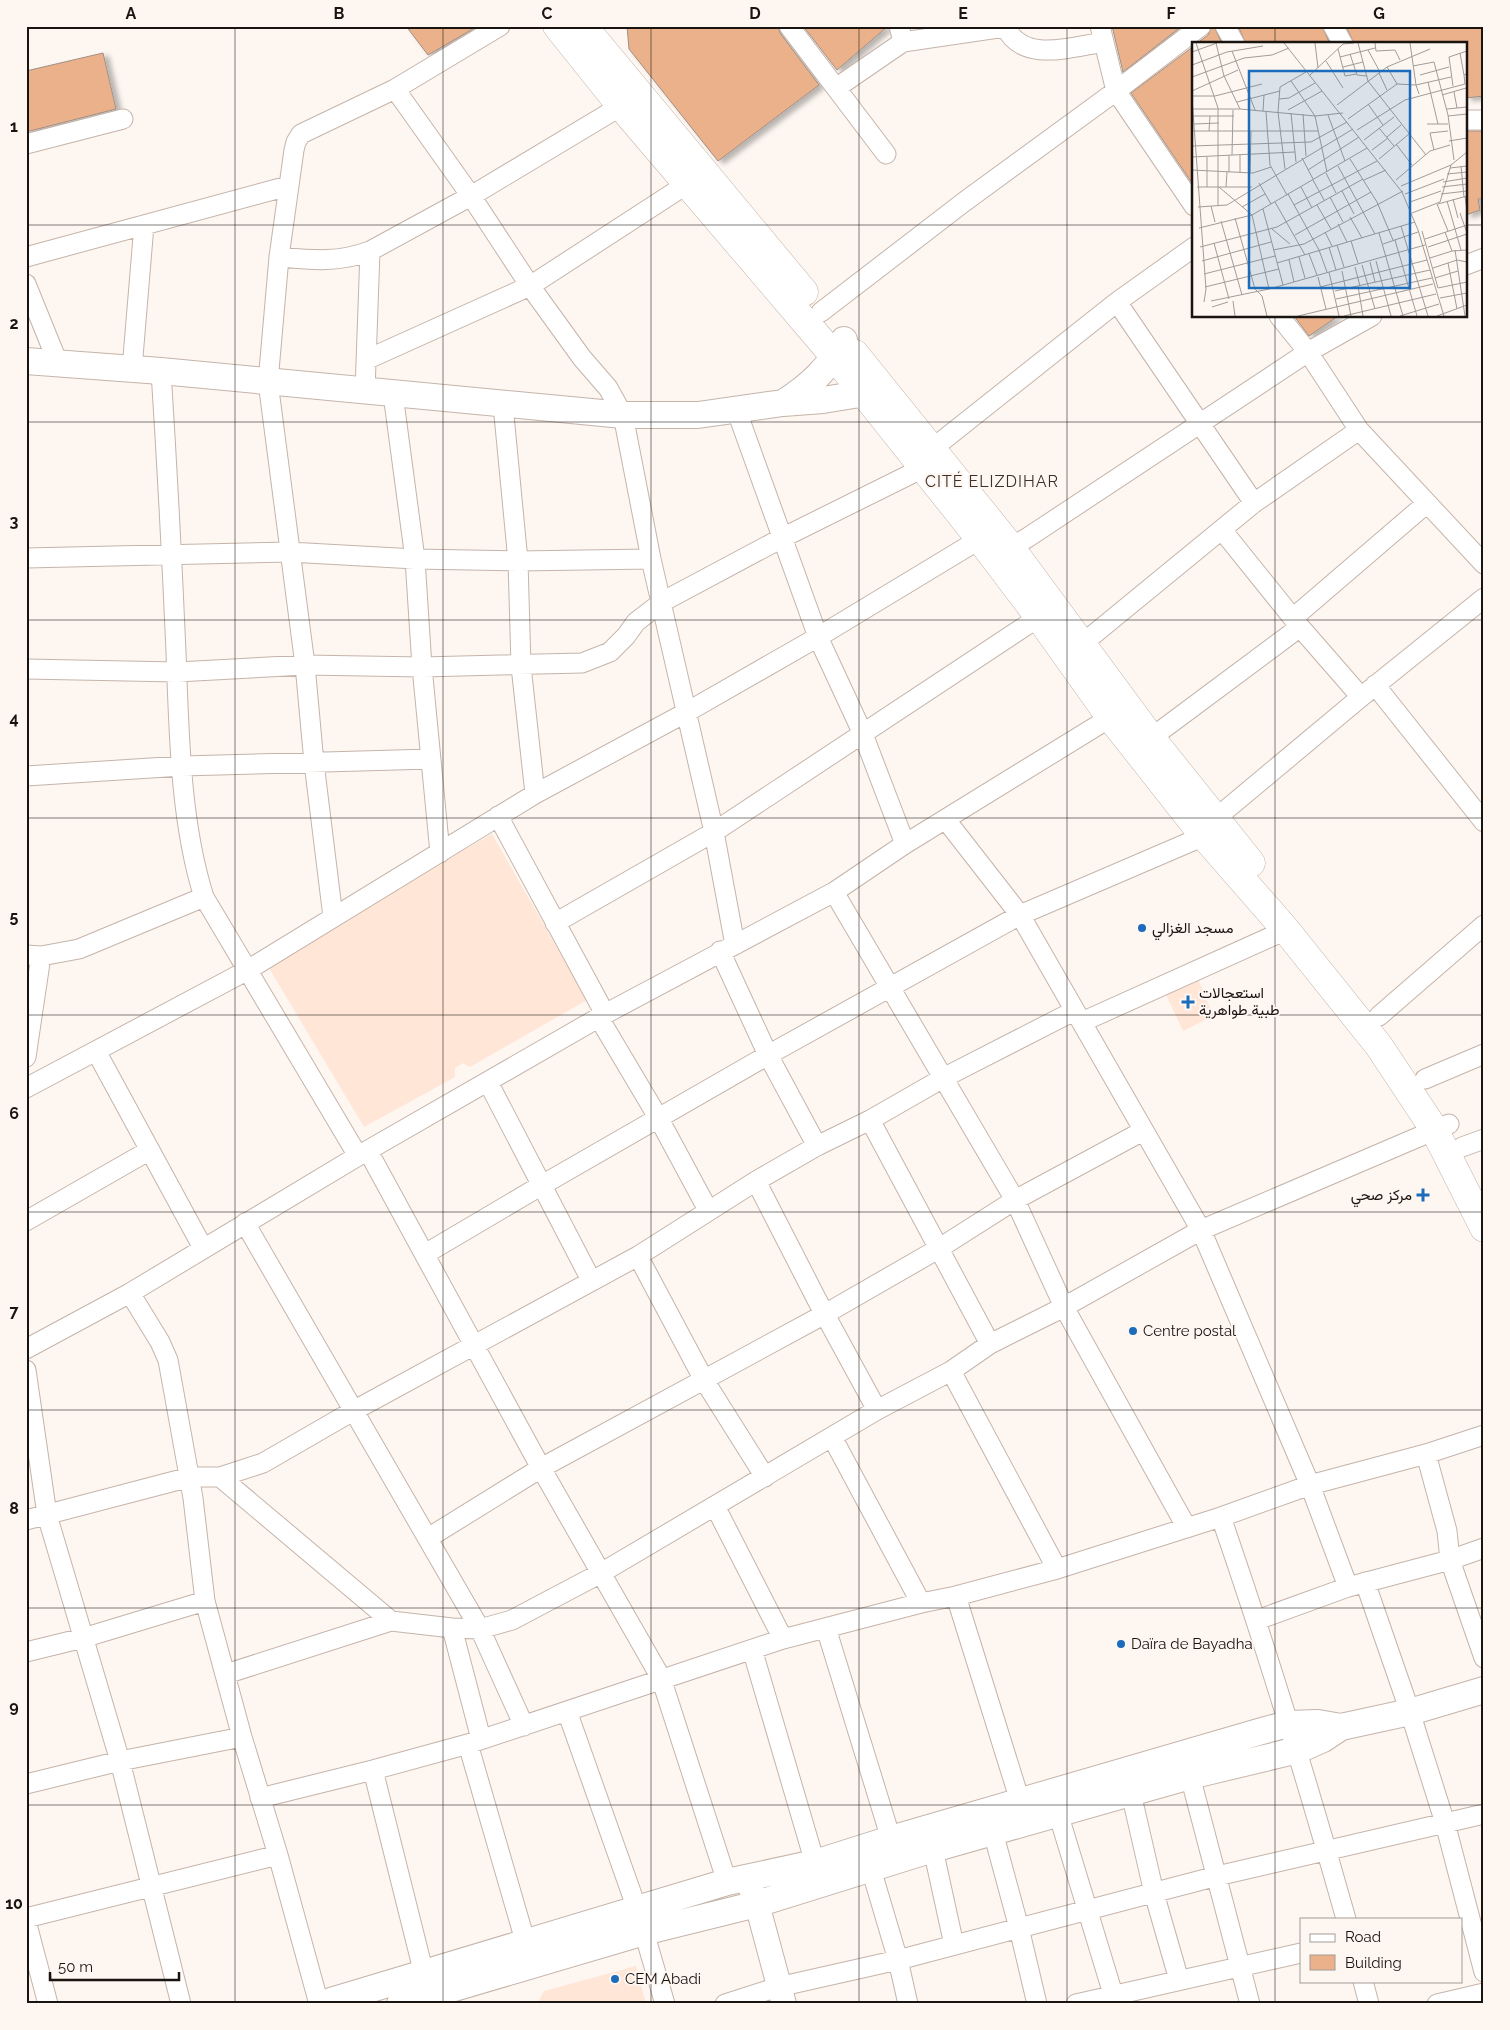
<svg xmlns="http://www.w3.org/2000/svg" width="1510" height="2030" font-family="Raleway,Vazirmatn,sans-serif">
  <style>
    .built { fill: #ffe6d6 }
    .building { fill: #ebb18b; stroke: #9f8f85; filter: url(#shadow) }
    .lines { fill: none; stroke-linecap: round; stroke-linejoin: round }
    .minor-casing { stroke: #c5b4aa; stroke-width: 21 }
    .tertiary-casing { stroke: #c5b4aa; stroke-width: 26 }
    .secondary-casing { stroke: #c5b4aa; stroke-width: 28 }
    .primary-casing { stroke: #c5b4aa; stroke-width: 29 }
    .minor { stroke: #fff; stroke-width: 19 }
    .tertiary { stroke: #fff; stroke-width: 24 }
    .secondary { stroke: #fff; stroke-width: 26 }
    .primary { stroke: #fff; stroke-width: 28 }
    .grid { fill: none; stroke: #1a1410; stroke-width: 1; stroke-opacity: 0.55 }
    .poi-dot { fill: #1d6cbb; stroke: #fdf6f1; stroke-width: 2 }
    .labels { text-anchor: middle; stroke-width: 4; stroke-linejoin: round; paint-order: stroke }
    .poi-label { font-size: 15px; fill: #1a1410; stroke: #fdf6f1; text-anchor: start }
    .neighbourhood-label { font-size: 16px; letter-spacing: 1px; fill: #3e3028; stroke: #fdf6f1 }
    .inset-road { fill: none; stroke: #a29c97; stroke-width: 1 }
    .view { fill: #1d6cbb; fill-opacity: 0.15; stroke: #1d6cbb; stroke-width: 2.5 }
    .inset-edge { fill: none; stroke: #1a1410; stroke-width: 2.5 }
    .neatline { fill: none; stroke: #1a1410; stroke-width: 2 }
    .grid-label { font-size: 16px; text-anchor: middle; font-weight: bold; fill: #1a1410 }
  </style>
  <defs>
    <filter id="shadow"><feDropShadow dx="5.5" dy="3" stdDeviation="2.5" flood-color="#0004"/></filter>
  </defs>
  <rect width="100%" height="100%" fill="#fdf6f1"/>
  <!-- built -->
  <path class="built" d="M492,834L587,1000L470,1067L463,1063L455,1068V1077L364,1127L266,963Z
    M1196,974L1213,1016L1183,1031L1163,988Z
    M636,1966L646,2004H537L544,1991Z"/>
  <!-- building -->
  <path class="building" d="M406,26H478L428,55Z
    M627,26H778L780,33L819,85L718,161L629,49Z
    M803,26H888L837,70Z
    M1112,26H1182L1123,72Z
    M1212,26H1214L1222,44H1196L1208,35Z
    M1238,26H1322L1330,44H1246Z
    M1346,26H1484V96L1466,98V44H1354Z
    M1194,46V186L1131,93Z
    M103,53L116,109L26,132V71Z
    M1466,131H1484V199H1478L1480,210L1466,215Z
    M1294,316H1338L1309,336Z"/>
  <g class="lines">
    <defs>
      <path id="minor" d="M789,26L886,154
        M899,26L903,42L1005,27
        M1005,26C1022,64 1071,47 1104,42
        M1100,26L1116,91L1194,206
        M1225,26L1235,44
        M1333,26L1343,44
        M836,88L903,42
        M395,89L471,196L530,286L582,358L608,388L623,415L651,559L714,832L735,945
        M1466,120H1484
        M26,144L123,119
        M26,257L288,186
        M279,257C312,260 338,263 370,251L471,196L621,106
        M1466,265L1484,258
        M26,284L58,363
        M1117,302L1254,503
        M821,312L964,202L1116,91L1201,26
        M1279,316L1308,352L1359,430L1484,564
        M368,359L530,286L687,184
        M132,369L144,225
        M161,371C167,465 172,559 176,652C179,731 180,822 204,897L358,1156
        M365,391L370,251
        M393,394L415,559L422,667L440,853
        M503,405L518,561L521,666L535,794
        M736,409L818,637L863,734L905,844
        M932,449L1117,302L1194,247
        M1222,530L1300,627L1361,697
        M1011,547L1027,538L1308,352L1372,316
        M26,558L289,552L415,559L518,561L651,559
        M1293,618L1427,503
        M1082,644L1254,503L1359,430
        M26,669L177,672L305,665L422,667L582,663L610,652L626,636L636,622L662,602L782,538L923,468
        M1375,685L1484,822
        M1151,738L1300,627
        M26,776L182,766L431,759
        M498,816L605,1014
        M1215,819L1361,697L1484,598
        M946,820L1020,915L1201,1230L1310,1485L1348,1587
        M834,892L1015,1200L1064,1307L1187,1528
        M333,917L314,763L305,665L268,382L279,257L294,150L296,142L301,134L395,89L500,26
        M555,923L714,832L1039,617
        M720,951L768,1055L817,1146
        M26,955L41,956L79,949L204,897
        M1379,1016L1484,925
        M599,1018L659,1119L708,1210
        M1082,1022L1286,930
        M96,1051L203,1248
        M26,1057L41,956
        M1425,1079L1484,1054
        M488,1082L591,1280
        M26,1088L246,971L535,794L687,712L818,637L980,539
        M870,1120L990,1344
        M1462,1147L1484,1139
        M368,1151L541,1468L661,1678L727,1882
        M756,1181L817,1300L877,1410
        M26,1221L150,1150
        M245,1223L480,1629L524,1726
        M425,1254L542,1185L768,1055L1020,915L1204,836
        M638,1256L704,1380L765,1477
        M130,1293L160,1342L168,1360L193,1498L205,1601L242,1737L278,1855L319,2004
        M26,1349L130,1293L358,1156L605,1014L834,892L905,844L1121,711
        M26,1370L47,1515L120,1761L181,2004
        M951,1371L1057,1569
        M832,1437L921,1603
        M1426,1454L1447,1531L1450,1560L1484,1658
        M220,1477L391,1621
        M715,1506L783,1639
        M1221,1517C1267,1650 1308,1784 1346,1919
        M26,1520L190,1477H220L263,1463L353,1411L638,1256L756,1181L817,1146L870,1120L945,1077L1074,1011
        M428,1538L541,1468L825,1314L938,1249L1015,1200L1143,1131
        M1365,1582L1410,1712L1445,1823L1484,1972
        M956,1596L1020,1801
        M1257,1620L1348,1587L1450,1560L1484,1548
        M452,1628L481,1739
        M826,1628L891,1839
        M752,1649L815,1863
        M26,1652L83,1638L205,1601
        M226,1674L391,1621L452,1628L480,1629L512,1620L601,1573L877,1410L951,1371L990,1344L1064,1307L1201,1230L1449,1124
        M567,1711L637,1909
        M468,1744L526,1944
        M373,1770L424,1974
        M1190,1776L1250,2004
        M26,1784L120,1761L242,1737
        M1131,1793L1154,1893L1179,1980
        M260,1798L373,1770L468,1744L783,1639L921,1603L956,1596L1057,1569L1221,1517L1310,1485L1426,1454L1484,1435
        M1058,1813L1116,2004
        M993,1832L1019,1928L1037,2004
        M933,1849L954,1945
        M871,1869L898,1960L908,2004
        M26,1918L278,1855
        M26,1921L48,2004
        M644,1932L665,2004
        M1363,1981L1369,2004
        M725,2004L778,1987L898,1960L1217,1876L1484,1814
        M1076,2004L1301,1953
        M1437,2004L1484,1993"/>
      <path id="tertiary" d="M747,1879L757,1904L784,2004"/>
      <path id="secondary" d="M26,361L161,371L623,415H698L783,403L823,400L884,390
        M783,403C810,386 829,368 844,340
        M321,2004L727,1882L815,1863L891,1839L1262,1731L1288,1724L1318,1723L1341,1727L1410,1712L1484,1690
        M400,2004L644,1932L757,1904L933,1849L1190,1776L1298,1750L1323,1739L1341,1727"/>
      <path id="primary" d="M557,26L621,106L835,357L980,539L1039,617L1111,718L1204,836L1286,930L1379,1046L1434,1129L1484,1228
        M583,26L804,292
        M855,354L1005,540L1151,738L1251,863"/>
    </defs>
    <!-- minor casing -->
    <use href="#minor" class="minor-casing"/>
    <!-- tertiary casing -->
    <use href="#tertiary" class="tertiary-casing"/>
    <!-- secondary casing -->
    <use href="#secondary" class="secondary-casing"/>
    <!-- primary casing -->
    <use href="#primary" class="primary-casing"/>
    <!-- minor -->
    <use href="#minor" class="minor"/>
    <!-- tertiary -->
    <use href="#tertiary" class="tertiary"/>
    <!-- secondary -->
    <use href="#secondary" class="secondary"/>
    <!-- primary -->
    <use href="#primary" class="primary"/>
  </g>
  <!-- grid -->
  <path class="grid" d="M235,26V2004M443,26V2004M651,26V2004M859,26V2004M1067,26V2004M1275,26V44M26,225H1194M1466,225H1484M1275,316V2004M26,422H1484M26,620H1484M26,818H1484M26,1015H1484M26,1212H1484M26,1410H1484M26,1608H1484M26,1805H1484"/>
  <!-- markers -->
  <g class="poi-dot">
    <circle cx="1142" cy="928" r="5"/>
    <path d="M1185.5 994.5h5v5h5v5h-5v5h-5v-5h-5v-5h5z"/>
    <path d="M1420.5 1187.5h5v5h5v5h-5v5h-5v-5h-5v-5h5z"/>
    <circle cx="1133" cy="1331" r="5"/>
    <circle cx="1121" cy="1644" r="5"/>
    <circle cx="615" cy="1979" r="5"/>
  </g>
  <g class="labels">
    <!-- poi labels -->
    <g class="poi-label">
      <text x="1152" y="933">مسجد الغزالي</text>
      <text x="1199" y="998">استعجالات<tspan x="1199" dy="17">طبية طواهرية</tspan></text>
      <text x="1412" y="1200" text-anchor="end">مركز صحي</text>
      <text x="1143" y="1336">Centre postal</text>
      <text x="1131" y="1649">Daïra de Bayadha</text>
      <text x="625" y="1984">CEM Abadi</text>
    </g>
    <!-- neighbourhood labels -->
    <g class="neighbourhood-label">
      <text x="992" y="487">CITÉ ELIZDIHAR</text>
    </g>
  </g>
  <!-- overview -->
  <g transform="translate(1192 42)">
    <rect width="275" height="275" fill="#fdf6f1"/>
    <path class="inset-road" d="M4,1L26,66V164M24,1L32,34L48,67M92,1L210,150L226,188L252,274M123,1L126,26M166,1L176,39L234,113M183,1L184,9L203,8L208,18M218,1L224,43L259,35M146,7L153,34L164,32M176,8L188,30M40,9L63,68M0,10L25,1M268,11L272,33M158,12L165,33L175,34M148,15L183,6M134,19L151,46M0,23L35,10L71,4M221,24L242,20L256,73L262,118M151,25L171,20M195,25L205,42M187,31L195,48M118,33L151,2L162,1M228,33L257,25M0,35L52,16L80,13L97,6M99,39L123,74L135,130M236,40L246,82M261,44L257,15L275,9M0,49L46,28M262,50L265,66M250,53L274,46M0,54H23L70,42M0,56L14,247L12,260M87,57L97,56L123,41M45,60L88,49M176,62L191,83M145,63L195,25L238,7M0,67H48L123,74L151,71M255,67L275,65M96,68L130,49M71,69L72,53M74,70L78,123L95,153M99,71L104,120M111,72L114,114M136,73L153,119M2,74H42M256,74L275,72M156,77L205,42L224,43L227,52M2,82L27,81M235,82H256M187,86L202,104M165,88L213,58L273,42L272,33L275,32M0,89H126M17,89L18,74M195,95L209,83M172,98L202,75M257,99L275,96M204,102L220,123M0,104L119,100L155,80M180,108L196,96M242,108L238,91L256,89M40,113L41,68M0,115L103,110M15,115V145M110,116L121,137M158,117L185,160L201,198M187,117L217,92M146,124L183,192M269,124L272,155M258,126L275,124M93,127L86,70L88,45L114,30M0,128L61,131L79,125M116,128L167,95M37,130V113M48,131V113M58,131L59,89M134,131L144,151M255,132L275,130M121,138L132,158M172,138L194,128M204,138L238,109L258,103M251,140L275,136M67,141L79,162M209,144L259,123M5,145H60M27,145L60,173L77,247M34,145L35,130M109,145L120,166M250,145L275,142M150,149L162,172M96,152L127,208L135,230M213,152L252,137M249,152L275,149M273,154L275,169M138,155L151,180M261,157L266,176M255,159L269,208M83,160L113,213M218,160L249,149M245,162L256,189M246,162L275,154M102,163L185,119M125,163L139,187M19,164L23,180M6,165L35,163L161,87M50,165L73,152M71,167L91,243M220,171L248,160L259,123L275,110M268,171L275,191M158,175L170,196M43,176L63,247L70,254L75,274M29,179L50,253M146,182L155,200M209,184L236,274M7,186L60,173L175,106M80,187L98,202M230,189L246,246M133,190L140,204M253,190L260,209M187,191L211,274M103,193L179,150M233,197L275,183M203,198L225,274M159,199L166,221M22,201L37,257M191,202L226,190M145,203L152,225M8,205L85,185L171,137M137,205L144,228M236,205L275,192M81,208L112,202L211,149M263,208L273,274M117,212L125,233M107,215L113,236M238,216L260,209L275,208M97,218L102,240M10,219L79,200M184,219L199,274M178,220L183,240M85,221L223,180M256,221L265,267M170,223L183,267M163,225L168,244M241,226L265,218L275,220M150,229L159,274M137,230L147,274M12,232L83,214M126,235L134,267M243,236L266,229M166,244L171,274M13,245L87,227M128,245L235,218M246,246L275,240M143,249L238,228M248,256L275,251M144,257L240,236M19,259L77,247L233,203M41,259L43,274M20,265L36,260M106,274L241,242M152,274L244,252M208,274L247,262M245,274L275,263"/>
    <path class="view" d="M57,29H218V246H57Z"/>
    <rect width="275" height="275" class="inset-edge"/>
  </g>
  <!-- border -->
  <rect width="1510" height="2030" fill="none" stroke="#fdf6f1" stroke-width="55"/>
  <!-- legend -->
  <rect x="1300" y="1918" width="162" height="65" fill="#fdf6f1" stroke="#a29c97"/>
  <rect x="1310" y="1934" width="25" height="8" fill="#ffffff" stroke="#a29c97"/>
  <text x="1345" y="1942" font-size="15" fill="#1a1410">Road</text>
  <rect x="1310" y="1955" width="25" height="15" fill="#ebb18b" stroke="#a29c97"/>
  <text x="1345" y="1968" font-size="15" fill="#1a1410">Building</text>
  <!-- scale -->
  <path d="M50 1972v8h129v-8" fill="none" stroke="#1a1410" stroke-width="2.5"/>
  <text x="58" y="1972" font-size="15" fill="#1a1410" stroke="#fdf6f1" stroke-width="4" paint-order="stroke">50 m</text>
  <rect x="28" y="28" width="1454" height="1974" class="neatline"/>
  <g class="grid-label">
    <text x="131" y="19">A</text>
    <text x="339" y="19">B</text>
    <text x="547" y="19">C</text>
    <text x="755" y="19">D</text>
    <text x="963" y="19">E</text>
    <text x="1171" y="19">F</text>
    <text x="1379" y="19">G</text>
    <text x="14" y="132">1</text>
    <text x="14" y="329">2</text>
    <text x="14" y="527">3</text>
    <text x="14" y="724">4</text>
    <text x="14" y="922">5</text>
    <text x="14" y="1119">6</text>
    <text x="14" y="1317">7</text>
    <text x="14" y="1514">8</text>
    <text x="14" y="1712">9</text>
    <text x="14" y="1909">10</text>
  </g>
</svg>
